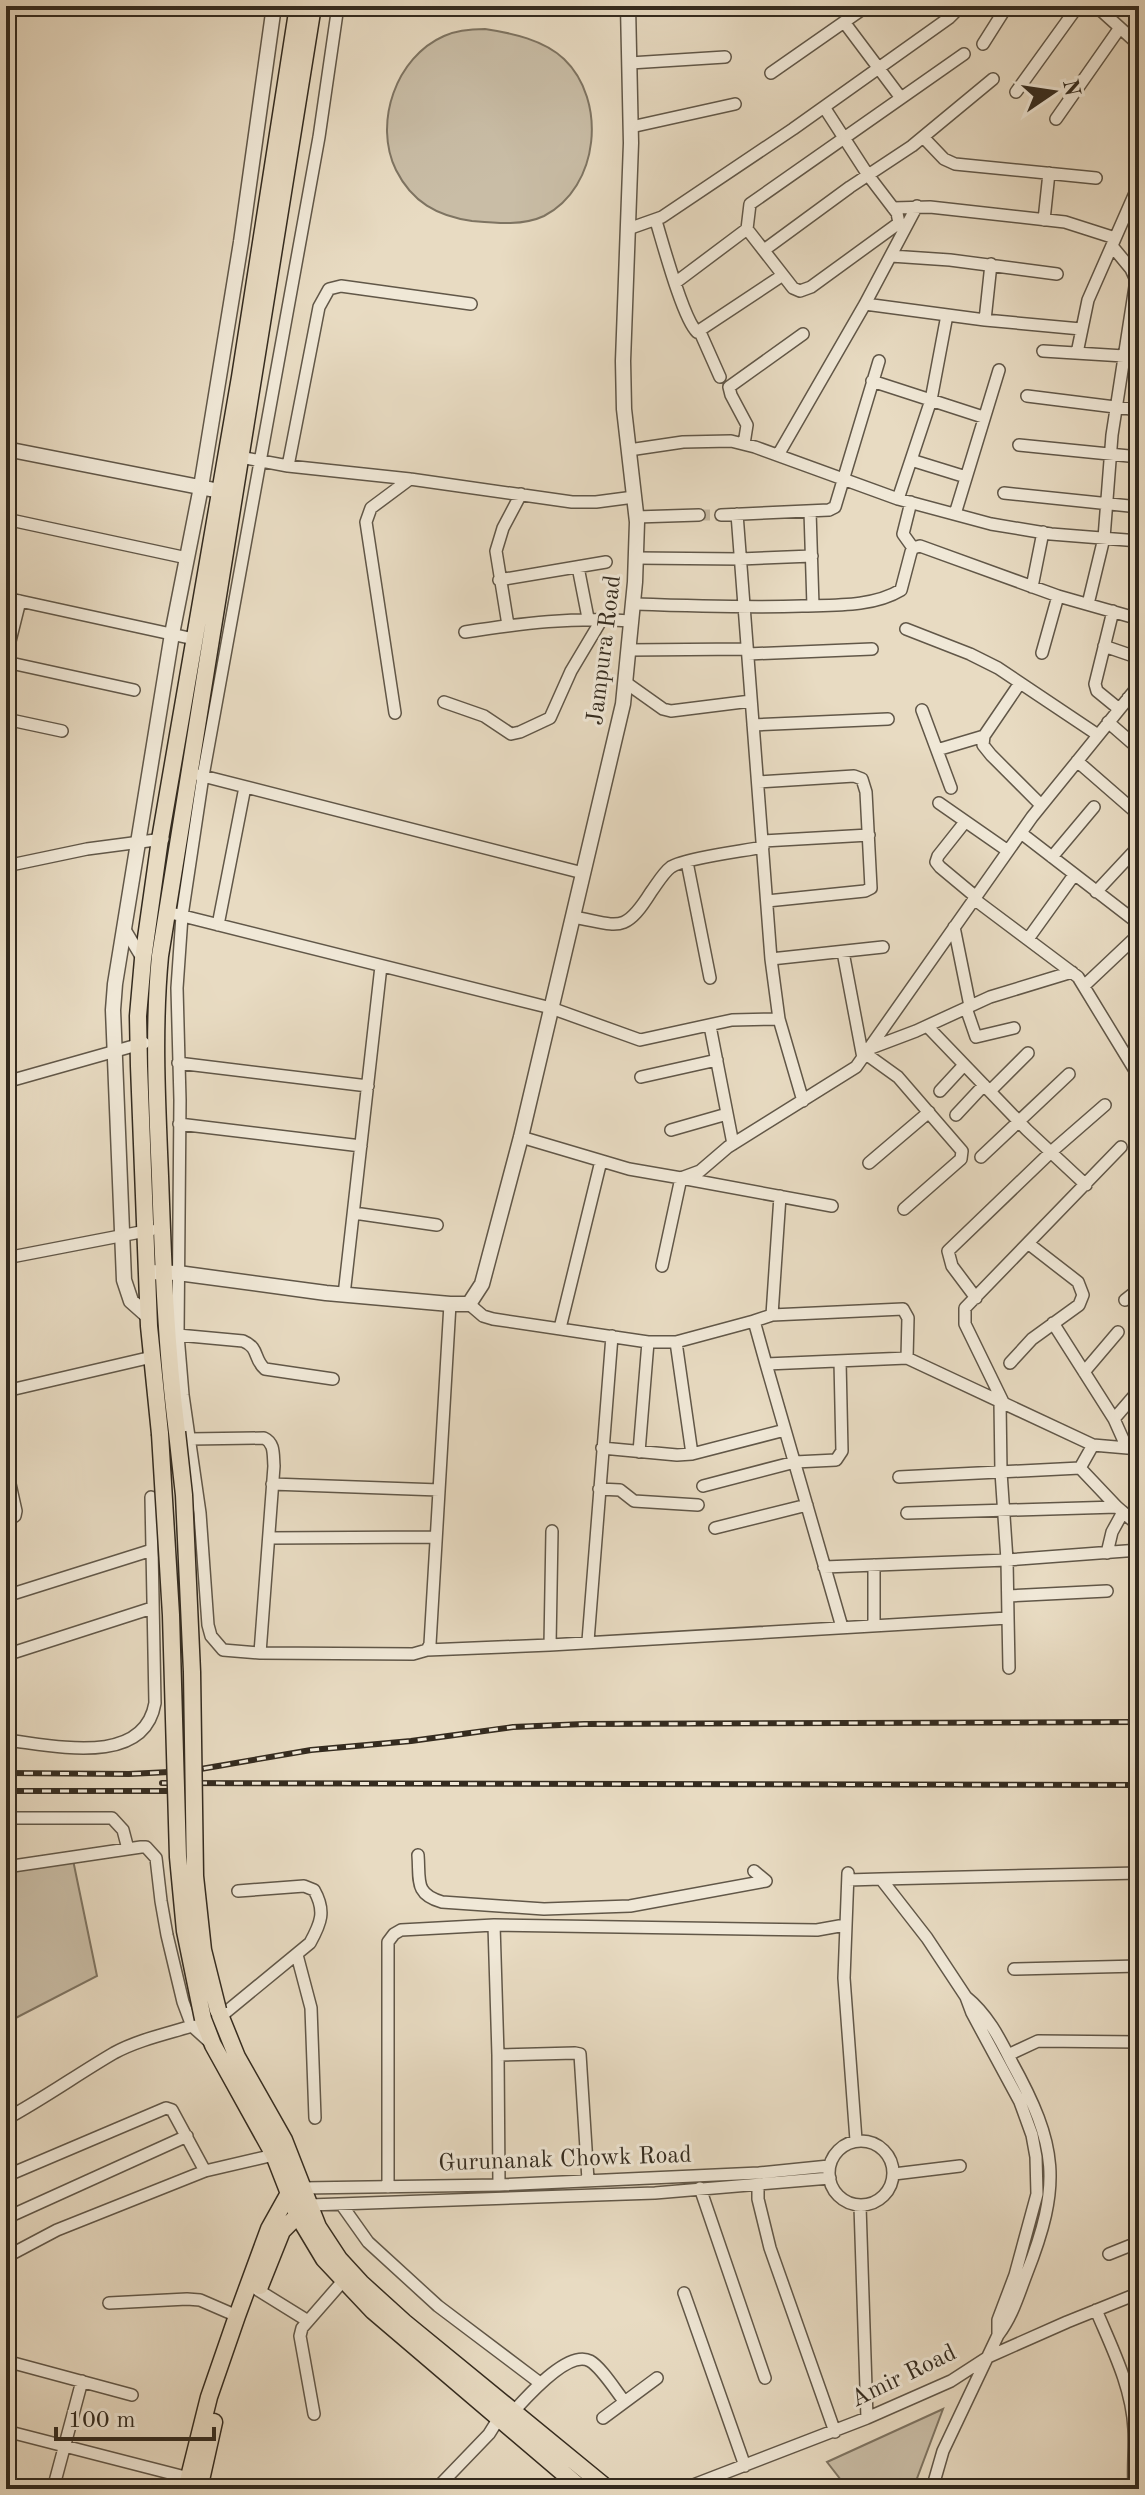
<svg xmlns="http://www.w3.org/2000/svg" width="1145" height="2495" font-family="'Old Standard TT',serif">
  <style>
    .green { fill: #c9bda6; stroke: #7e7462; stroke-width: 2 }
    .lines { fill: none; stroke-linecap: round; stroke-linejoin: round }
    .minor-tunnel { stroke: #c4b8a1; stroke-width: 11; stroke-dasharray: 11 5.5; stroke-linecap: butt }
    .minor-casing { stroke: #615748; stroke-width: 14 }
    .tertiary-casing { stroke: #615748; stroke-width: 17 }
    .primary-casing { stroke: #342b1f; stroke-width: 19 }
    .minor { stroke: #f0e8d7; stroke-width: 11 }
    .tertiary { stroke: #f0e8d7; stroke-width: 14 }
    .primary { stroke: #e8dbc2; stroke-width: 16 }
    .rail-casing { stroke: #342b1f; stroke-width: 6 }
    .rail { stroke: #f0e8d7; stroke-width: 3; stroke-dasharray: 9; stroke-linecap: butt }
    .primary-bridge-casing { stroke: #342b1f; stroke-width: 19; stroke-linecap: butt }
    .primary-bridge { stroke: #e8dbc2; stroke-width: 16 }
    .labels { text-anchor: middle; stroke-width: 6; stroke-linejoin: round; paint-order: stroke }
    .street-label { font-size: 24px; fill: #342b1f; stroke: #f0e8d7 }
  </style>
  <rect width="100%" height="100%" fill="#e8dbc2"/>
  <filter id="stains"><feTurbulence type="fractalNoise" baseFrequency=".0025" numOctaves="4"/><feColorMatrix values="0 0 0 0 .2 0 0 0 0 .09 0 0 0 0 .02 0 0 0 .5 -.17"/></filter>
  <radialGradient id="worn" r=".72"><stop offset=".6" stop-color="#630" stop-opacity="0"/><stop offset="1" stop-color="#630" stop-opacity=".3"/></radialGradient>
  <!-- green -->
  <path class="green" d="M485,29C512,33 544,40 564,59C607,100 600,187 544,216C523,226 495,223 472,221C437,216 412,202 396,170C373,123 396,57 444,36C457,30 471,29 485,29Z
    M73,1860L97,1976L6,2023V1867Z
    M943,2409L913,2489H848L827,2462Z"/>
  <g class="lines">
    <!-- minor-tunnel -->
    <path class="minor-tunnel" d="M699,515H721"/>
    <defs>
      <path id="minor" d="M338,6L319,137L203,776L182,916L177,988L180,1100L178,1335L183,1395L200,1513L208,1625L211,1636L223,1650L260,1653L413,1654L427,1650L430,1644L450,1304
        M1096,6L1139,45
        M844,22L901,98
        M983,44L1007,6
        M630,63L725,57
        M771,73L867,6
        M1016,92L1078,6
        M1056,119L1119,29
        M631,127L735,104
        M923,137L944,159L955,164L1096,178
        M893,208L930,207L1065,222L1115,238
        M1044,220L1049,173
        M656,221C663,244 683,319 697,332L783,275
        M628,229L662,217L793,129L949,18L955,12V6
        M747,229L793,288L800,291L811,287L899,223L897,213L868,175L824,107
        M764,250L850,187L912,146L993,79
        M891,256L950,260L1057,274
        M675,283L747,229L750,204L964,54
        M865,304L985,320L1081,329
        M985,320L991,264
        M700,332L720,377
        M1043,351L1124,356
        M1077,353L1088,300L1139,184
        M872,381L983,417
        M1027,396L1139,410
        M744,444L747,425L731,395L729,387L803,334
        M1019,445L1139,457
        M629,450L683,442L731,441L755,447L898,499L991,524L1051,534L1139,541
        M778,455L865,304L917,206
        M240,457L288,466L410,479L572,502H596L634,497
        M911,460L966,477
        M288,466L319,307L329,289L341,286L471,304
        M1004,493L1139,507
        M898,499L931,400L947,315
        M911,502L903,534L913,548
        M810,511L813,606
        M737,514L771,959L779,1019L803,1101
        M955,514L999,370
        M721,515L829,510L835,507L879,361
        M636,517L699,515
        M6,519L187,558
        M636,558L740,559L812,556
        M578,567L588,618
        M499,580L606,562
        M1032,587L1043,532
        M6,598L194,639
        M633,604C690,606 746,608 802,606C834,605 873,607 901,590L911,552L913,548L920,546L1058,596L1139,619
        M1088,604L1104,538L1112,435L1136,280L1131,269L1112,246
        M1113,611L1095,684L1097,691L1119,709
        M508,625L496,551L503,528L521,494
        M906,629L970,654L998,668L1098,735
        M465,632C524,623 572,617 631,621
        M1104,646L1139,658
        M628,650L747,649
        M1042,653L1058,596
        M748,654L872,649
        M6,657L20,601
        M6,662L134,690
        M625,682L663,709L671,711L751,701
        M1020,683L984,736L983,745L991,755L1041,805
        M1128,698L1139,708
        M444,702L484,716L511,734L520,732L550,718L571,671L602,619
        M922,710L951,788
        M395,713L366,522L371,508L410,479
        M6,719L62,731
        M1108,722L1139,749
        M753,725L888,719
        M937,750L984,736
        M1077,761L1139,815
        M199,775L583,873
        M758,782L854,776L862,779L866,792L871,888L865,891L767,901
        M939,803L1008,851
        M965,822L938,856L936,862L940,867L976,897
        M1021,833L1139,924
        M763,841L869,835
        M1052,857L1094,807
        M687,862L710,978
        M6,866L87,849L163,839
        M1096,892L1138,847
        M974,899L1078,977L1139,1077
        M175,914L551,1008L640,1040L732,1020L779,1019
        M573,917C619,925 624,935 651,892C657,884 663,873 671,867C685,858 744,851 763,847
        M218,925L245,787
        M954,927L970,1006
        M124,928L142,958
        M1028,939L1074,875
        M843,952L863,1058
        M771,959L883,947
        M1085,985L1139,934
        M966,1008L976,1037L1014,1028
        M710,1026L733,1144
        M927,1026L1027,1130L1086,1185
        M871,1048L916,1031L990,997L1072,972
        M866,1054L898,1077L962,1151L961,1159L904,1209
        M178,1063L368,1086
        M641,1077L717,1060
        M6,1082L144,1043
        M940,1091L964,1065
        M990,1091L1028,1053
        M956,1115L984,1085
        M179,1124L361,1146
        M671,1130L727,1114
        M521,1137L629,1169L681,1178L700,1171L728,1147L856,1067L1032,817L1139,685
        M981,1157L1069,1074
        M869,1163L929,1112
        M354,1213L437,1225
        M6,1258L151,1230
        M662,1266L681,1178L832,1206
        M344,1295L381,966
        M976,1298L952,1266L948,1251L1051,1152L1105,1105
        M1125,1300L1139,1289
        M469,1304L483,1316L493,1319L648,1342H676L754,1321L766,1364L907,1358L1093,1445L1139,1449
        M772,1315L780,1196
        M754,1321L772,1315L903,1309L908,1318L907,1358
        M1053,1323L1114,1419L1127,1448
        M560,1328L601,1161
        M178,1335L243,1341C260,1348 253,1359 265,1369L333,1379
        M676,1342L692,1454
        M1010,1363L1032,1339L1079,1305L1083,1295L1078,1282L1029,1244
        M766,1364L842,1627
        M1084,1372L1118,1332
        M6,1391L152,1357
        M1004,1404L965,1324V1308L1121,1147
        M1114,1419L1139,1390
        M190,1439L264,1438C275,1443 273,1455 274,1466L260,1653
        M1093,1445L1080,1468L1117,1507L1139,1526
        M602,1448L677,1455L692,1454L785,1430
        M639,1452L648,1342
        M6,1466L16,1511L15,1516L6,1521
        M899,1477L1080,1468
        M272,1484L439,1490
        M703,1486L795,1462L836,1460L842,1451L840,1361
        M599,1489L620,1490L634,1501L698,1505
        M907,1513L1117,1507
        M715,1528L807,1505
        M269,1538L436,1537
        M1107,1553L1112,1532L1123,1512
        M824,1567L1007,1560L1001,1472L1000,1402
        M6,1596L152,1550
        M1008,1596L1107,1591
        M1008,1618L1009,1668
        M874,1625V1565
        M588,1641L612,1336
        M550,1645L552,1531
        M427,1650L550,1645L1008,1618L1007,1560L1139,1550
        M6,1655L152,1608
        M6,1740C52,1745 144,1768 155,1703L151,1497
        M6,1818H112L123,1830L128,1849
        M418,1855C420,1880 414,1894 442,1902L544,1909L630,1906L766,1881L754,1871
        M6,1867L141,1847H146L156,1858L161,1901L167,1935L183,2002L192,2026L213,2045
        M848,1873L844,1978L856,2140
        M881,1879L1139,1873
        M848,1880L881,1879L927,1938L966,1997L972,2013L1020,2102L1032,2135L1036,2157L1037,2194L1015,2275L998,2320V2335
        M494,1925L498,2055L499,2185
        M297,1955L311,2008L315,2118
        M1014,1969L1139,1966
        M220,2017L310,1943C321,1923 326,1911 314,1890L304,1886L238,1891
        M498,2055L575,2053L580,2054L588,2180
        M1008,2055L1038,2041L1139,2042
        M6,2119C43,2099 78,2074 114,2053C138,2040 166,2034 192,2026
        M829 2173a32 32 0 1 1 64 0a32 32 0 1 1-64 0Z
        M894,2174L960,2166
        M6,2176L166,2108L172,2110L205,2171
        M758,2185V2199L770,2248L835,2432
        M388,2187V1942L394,1934L401,1930L494,1925L817,1930L845,1925
        M303,2188L499,2185L759,2173L829,2166
        M700,2188L765,2378
        M341,2204L368,2242L438,2306L540,2383
        M310,2205L655,2193L830,2178
        M860,2206L867,2418
        M6,2218L187,2136
        M1109,2254L1139,2242
        M6,2257L57,2230L205,2171L274,2155
        M258,2290L308,2321
        M684,2293L745,2466
        M109,2303L187,2299L200,2300L237,2316
        M1096,2310C1112,2348 1132,2387 1134,2429C1135,2447 1133,2466 1134,2485L1138,2489
        M6,2361L132,2395
        M513,2412C526,2398 568,2349 590,2361C601,2367 616,2391 624,2401
        M314,2414L300,2336L302,2328L343,2281
        M603,2418L657,2378
        M6,2431L189,2478
        M53,2489L82,2381
        M436,2489L489,2434L499,2418
        M683,2489L867,2418L951,2381L988,2357L1067,2322L1139,2293
        M932,2489L943,2451L998,2335C1012,2317 1018,2296 1026,2275C1062,2184 1058,2146 1011,2061C999,2037 987,2014 966,1997"/>
      <path id="tertiary" d="M6,449L230,493
        M148,1272L178,1273L326,1293L450,1304H469L482,1284L521,1137L623,704L635,582L637,522L624,409L623,361L631,143L628,6
        M149,1317L131,1301L124,1280L113,1010L115,984L172,634L201,487L241,242L274,6"/>
      <path id="primary" d="M177,1432C166,1347 163,1262 160,1176C157,1103 153,1029 160,956L313,6
        M160,1434L149,1326L139,1066L138,1016L143,959L160,839L240,377L298,6
        M218,2010L237,2057L284,2140L318,2227L339,2259L361,2283L404,2322L608,2489
        M203,2019L213,2045L274,2155L297,2214L324,2259L373,2311L582,2489
        M260,2286L282,2231L305,2208
        M186,2489L209,2397L237,2316L269,2229L288,2195L294,2192
        M199,2489L214,2422"/>
    </defs>
    <!-- minor casing -->
    <use href="#minor" class="minor-casing"/>
    <!-- tertiary casing -->
    <use href="#tertiary" class="tertiary-casing"/>
    <!-- primary casing -->
    <use href="#primary" class="primary-casing"/>
    <!-- minor -->
    <use href="#minor" class="minor"/>
    <!-- tertiary -->
    <use href="#tertiary" class="tertiary"/>
    <!-- primary -->
    <use href="#primary" class="primary"/>
    <defs>
      <path id="rail" d="M6,1773L129,1774L189,1771L311,1750L411,1741L513,1727L584,1724L1139,1722
        M162,1783L1139,1785
        M6,1791H174"/>
    </defs>
    <!-- rail casing -->
    <use href="#rail" class="rail-casing"/>
    <!-- rail -->
    <use href="#rail" class="rail"/>
    <defs>
      <path id="primary-bridge" d="M177,1432L184,1495L192,1672L195,1876L203,1950L218,2010
        M160,1434L171,1615L178,1857L185,1931L203,2019"/>
    </defs>
    <!-- primary-bridge casing -->
    <use href="#primary-bridge" class="primary-bridge-casing"/>
    <!-- primary-bridge -->
    <use href="#primary-bridge" class="primary-bridge"/>
  </g>
  <g class="labels">
    <!-- street labels -->
    <g class="street-label">
      <text transform="translate(603 650) rotate(-83)" y="8">Jampura Road</text>
      <text transform="translate(565 2158) rotate(-2)" y="8">Gurunanak Chowk Road</text>
      <text transform="translate(903 2375) rotate(-26)" y="8">Amir Road</text>
    </g>
  </g>
  <!-- margin -->
  <rect width="1145" height="2495" fill="none" stroke="#e8dbc2" stroke-width="32"/>
  <rect x="8" y="8" width="1129" height="2479" fill="none" stroke="#342b1f" stroke-width="4"/>
  <rect x="16" y="16" width="1113" height="2463" fill="none" stroke="#342b1f" stroke-width="2"/>
  <!-- north arrow -->
  <g transform="translate(1053 92) rotate(77)" stroke="#f0e8d7" stroke-width="6" paint-order="stroke">
  <path d="M0-6L14 30L0 20L-14 30Z" fill="#342b1f"/>
  <text y="-12" font-size="22" font-weight="bold" text-anchor="middle" fill="#342b1f">N</text>
  </g>
  <!-- scale -->
  <path d="M56 2427v12h158v-12" fill="none" stroke="#342b1f" stroke-width="4"/>
  <text x="68" y="2427" font-size="24" fill="#342b1f" stroke="#f0e8d7" stroke-width="6" paint-order="stroke">100 m</text>
  <rect width="100%" height="100%" filter="url(#stains)"/>
  <rect width="100%" height="100%" fill="url(#worn)"/>
</svg>
